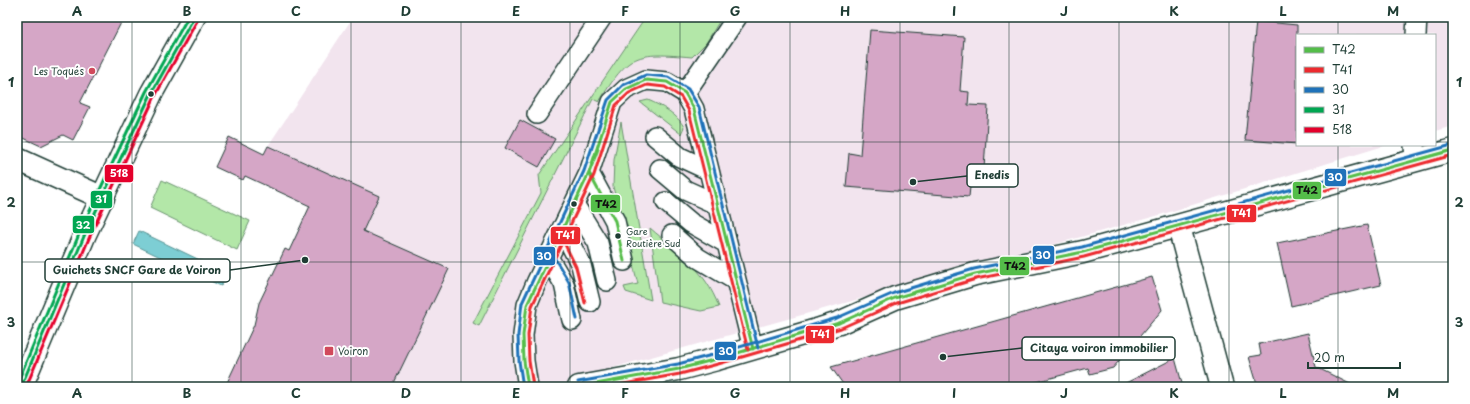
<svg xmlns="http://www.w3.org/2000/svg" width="1470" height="404" font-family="'Playpen Sans',sans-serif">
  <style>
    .built { fill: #f2e4ee }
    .green { fill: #b3e7a8; stroke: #69926e }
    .water { fill: #7dced4; stroke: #579494 }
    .building { fill: #d5a6c6; stroke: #1f3d34 }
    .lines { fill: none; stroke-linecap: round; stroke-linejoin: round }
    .service-casing { stroke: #1f3d34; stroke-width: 22 }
    .minor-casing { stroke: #1f3d34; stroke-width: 25 }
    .tertiary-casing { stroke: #1f3d34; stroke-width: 25 }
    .service { stroke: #fff; stroke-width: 19 }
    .minor { stroke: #fff; stroke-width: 22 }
    .tertiary { stroke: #fff; stroke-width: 22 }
    .bus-1-casing { stroke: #fff; stroke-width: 6 }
    .bus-2-casing { stroke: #fff; stroke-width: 6 }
    .bus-3-casing { stroke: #fff; stroke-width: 6 }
    .bus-4-casing { stroke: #fff; stroke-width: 6 }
    .bus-5-casing { stroke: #fff; stroke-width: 6 }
    .bus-6-casing { stroke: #fff; stroke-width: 6 }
    .bus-1 { stroke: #54bd49; stroke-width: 3 }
    .bus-2 { stroke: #ec2a2f; stroke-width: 3 }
    .bus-3 { stroke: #1f72b9; stroke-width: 3 }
    .bus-4 { stroke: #00a651; stroke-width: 3 }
    .bus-5 { stroke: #e4002b; stroke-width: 3 }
    .bus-6 { stroke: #00a651; stroke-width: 3 }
    .grid { fill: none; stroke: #1f3d34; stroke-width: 1; stroke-opacity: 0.55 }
    .poi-dot { fill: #d1495b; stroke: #fff; stroke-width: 1.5 }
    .bus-dot { fill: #1f3d34; stroke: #fff; stroke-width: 1.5 }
    .labels { text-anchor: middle; stroke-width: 4; stroke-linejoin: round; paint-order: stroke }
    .bus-label { font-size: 9px; fill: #1f3d34; stroke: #fff; text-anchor: start }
    .poi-label { font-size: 10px; fill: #1f3d34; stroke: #fff; text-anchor: end }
    .leader { fill: none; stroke: #1f3d34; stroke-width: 1.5 }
    .callout-dot { fill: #1f3d34; stroke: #fff; stroke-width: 1.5 }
    .callout { fill: #fff; stroke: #1f3d34; stroke-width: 1.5 }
    .callout-label { font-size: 11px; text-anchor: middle; font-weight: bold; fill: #1f3d34 }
    .line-badge { stroke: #fff; stroke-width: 1.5 }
    .badge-label { font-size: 11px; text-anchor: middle; font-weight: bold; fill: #fff }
    .pale-badge-label { font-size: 11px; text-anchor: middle; font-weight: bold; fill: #111 }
    .neatline { fill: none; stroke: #1f3d34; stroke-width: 1.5 }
    .grid-label { font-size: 13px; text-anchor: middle; font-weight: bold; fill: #1f3d34 }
  </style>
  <rect width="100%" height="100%" fill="#fff"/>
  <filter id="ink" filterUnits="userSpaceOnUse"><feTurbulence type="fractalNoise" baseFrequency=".025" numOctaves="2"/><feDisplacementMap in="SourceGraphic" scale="8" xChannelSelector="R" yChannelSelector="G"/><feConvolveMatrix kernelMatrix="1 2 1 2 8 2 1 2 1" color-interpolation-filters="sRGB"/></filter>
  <g filter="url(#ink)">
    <!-- built -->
    <path class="built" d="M353,17H1453V126L1435,131V35H1297V145H1387L1163,214L612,368L615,387H225L254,325L259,303L285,249L289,251L309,206L252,179L268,146Z"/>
    <!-- green -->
    <path class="green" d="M646,17H722L706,43L692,57C636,52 629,53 599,102L593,99L479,326L473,323L541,193L539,175Z
      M648,100C662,106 677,114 684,127L681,134L640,102Z
      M621,122L651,300L626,292L624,287L638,284L613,187L614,160Z
      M162,180L250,221L237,250L150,208Z
      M650,228C679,253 705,269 719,307L701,311L660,302Z"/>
    <!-- water -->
    <path class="water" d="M139,231L227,273L221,286L133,244Z"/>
    <!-- building -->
    <path class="building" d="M17,17H124L80,103L90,107L73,140L63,135L41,146L17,135Z
      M1256,21L1297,25V144L1245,140Z
      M870,30L964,37L960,91L969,92L968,105L988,106L984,169L972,167L969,197L846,187L849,153L860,155Z
      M520,120L555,139L539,167L505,148Z
      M229,137L264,154L268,146L379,196L363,231L449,269L392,387H225L254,325L259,303L285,249L289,251L310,206L245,176L243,180L215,167Z
      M1367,225L1381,285L1291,306L1277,243Z
      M1152,277L1162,310L1113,368L1090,374L1088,368L1018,387H845L831,367Z
      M1308,333L1316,367L1356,387H1258L1249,357L1261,355L1259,344Z
      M1175,358L1183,387H1118Z"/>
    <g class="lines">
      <defs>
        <path id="service" d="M1416,35L1417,17
          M685,93L737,17
          M537,114L602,17
          M655,136L680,157L708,170
          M1414,145L1415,160
          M660,169L685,190L716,204
          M589,173L615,221L624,261
          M666,202L691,223L726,243
          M574,204L598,243L607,281
          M562,228L581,265L590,302
          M672,235L698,258L735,280
          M548,257L564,284L572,320
          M528,387L524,361L523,335L527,305L537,281L589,173L612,102L626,89L646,80L667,82L685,93L694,109L753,349"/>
        <path id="minor" d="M17,159L103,198
          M1179,227L1222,387
          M579,387L679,369L717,359L820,329L839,323L895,298L975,274L1083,252L1453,150"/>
        <path id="tertiary" d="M21,387L85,234L151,94L194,17"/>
      </defs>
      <!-- service casing -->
      <use href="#service" class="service-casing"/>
      <!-- minor casing -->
      <use href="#minor" class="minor-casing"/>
      <!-- tertiary casing -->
      <use href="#tertiary" class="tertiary-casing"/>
      <!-- service -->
      <use href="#service" class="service"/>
      <!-- minor -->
      <use href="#minor" class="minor"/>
      <!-- tertiary -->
      <use href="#tertiary" class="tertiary"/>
      <defs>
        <path id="bus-1" d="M598,149L589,173L615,221L624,261
          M528,387L524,361L523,335L527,305L589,173L612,102L626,89L646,80L667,82L685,93L694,109L753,349
          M579,387L679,369L717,359L839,323L895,298L975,274L1083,252L1453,150"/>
        <path id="bus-2" d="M558,230L576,267L585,303
          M533,386L529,361L528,335L532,306L594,175L616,105L629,93L647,85L665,87L681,97L689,111L748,350
          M607,387L680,374L718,364L841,328L897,303L976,279L1084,257L1453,155"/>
        <path id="bus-3" d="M552,254L569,282L577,319
          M578,382L678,364L716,354L837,318L894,293L974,269L1082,247L1452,145
          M523,387L519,361L518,335L522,303L584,171L608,100L623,85L646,75L668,77L688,89L699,107L758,348"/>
        <path id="bus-4" d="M21,387L85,234L151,94L194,17"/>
        <path id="bus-5" d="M26,387L90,236L155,96L198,19"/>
        <path id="bus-6" d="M17,384L80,232L146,92L188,17"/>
      </defs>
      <!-- bus-1 casing -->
      <use href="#bus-1" class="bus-1-casing"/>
      <!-- bus-2 casing -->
      <use href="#bus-2" class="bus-2-casing"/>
      <!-- bus-3 casing -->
      <use href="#bus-3" class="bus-3-casing"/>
      <!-- bus-4 casing -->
      <use href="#bus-4" class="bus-4-casing"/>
      <!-- bus-5 casing -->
      <use href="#bus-5" class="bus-5-casing"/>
      <!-- bus-6 casing -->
      <use href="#bus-6" class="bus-6-casing"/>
      <!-- bus-1 -->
      <use href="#bus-1" class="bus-1"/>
      <!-- bus-2 -->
      <use href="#bus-2" class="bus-2"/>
      <!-- bus-3 -->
      <use href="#bus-3" class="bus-3"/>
      <!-- bus-4 -->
      <use href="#bus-4" class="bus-4"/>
      <!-- bus-5 -->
      <use href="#bus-5" class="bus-5"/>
      <!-- bus-6 -->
      <use href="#bus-6" class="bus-6"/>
    </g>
  </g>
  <!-- grid -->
  <path class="grid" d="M132,17V387M241,17V387M351,17V387M461,17V387M570,17V387M680,17V387M790,17V387M900,17V387M1009,17V387M1119,17V387M1229,17V387M1338,17V35M17,142H1297M1435,142H1453M1338,145V387M17,262H1453"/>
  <!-- markers -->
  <g class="poi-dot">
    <circle cx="92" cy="71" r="4"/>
    <rect x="324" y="346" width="10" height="10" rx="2"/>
  </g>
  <g class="bus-dot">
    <circle cx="151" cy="94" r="3.5"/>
    <circle cx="574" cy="204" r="3.5"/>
    <circle cx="618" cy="236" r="3.5"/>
  </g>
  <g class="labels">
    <!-- bus labels -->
    <g class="bus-label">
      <text x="626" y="235">Gare<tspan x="626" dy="12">Routière Sud</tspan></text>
    </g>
    <!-- poi labels -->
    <g class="poi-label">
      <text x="84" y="75">Les Toqués</text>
      <text x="338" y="355" text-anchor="start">Voiron</text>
    </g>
  </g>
  <!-- callouts -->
  <path class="leader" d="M913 182L967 176M305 260L230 270M943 357L1022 348"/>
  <g class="callout-dot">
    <circle cx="913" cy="182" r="4"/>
    <circle cx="305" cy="260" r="4"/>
    <circle cx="943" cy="357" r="4"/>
  </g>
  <g class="callout">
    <rect x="967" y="164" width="51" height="23" rx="4"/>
    <rect x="45" y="259" width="185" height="23" rx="4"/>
    <rect x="1022" y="337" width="153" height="23" rx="4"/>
  </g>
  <g class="callout-label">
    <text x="992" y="179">Enedis</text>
    <text x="137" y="274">Guichets SNCF Gare de Voiron</text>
    <text x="1099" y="352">Citaya voiron immobilier</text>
  </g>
  <g class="line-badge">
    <rect x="104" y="164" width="30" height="19" rx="4" fill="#e4002b"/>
    <rect x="1324" y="168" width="23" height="19" rx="4" fill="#1f72b9"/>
    <rect x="1292" y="181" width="30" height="19" rx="4" fill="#54bd49"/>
    <rect x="90" y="190" width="23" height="19" rx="4" fill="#00a651"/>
    <rect x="590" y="194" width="31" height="19" rx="4" fill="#54bd49"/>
    <rect x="1226" y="204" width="31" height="19" rx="4" fill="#ec2a2f"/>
    <rect x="72" y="215" width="23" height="19" rx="4" fill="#00a651"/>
    <rect x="550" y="226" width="31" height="19" rx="4" fill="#ec2a2f"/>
    <rect x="1032" y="245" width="23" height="20" rx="4" fill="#1f72b9"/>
    <rect x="533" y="246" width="23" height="20" rx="4" fill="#1f72b9"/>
    <rect x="999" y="256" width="31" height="20" rx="4" fill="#54bd49"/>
    <rect x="805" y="325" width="30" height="19" rx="4" fill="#ec2a2f"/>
    <rect x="714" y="341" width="23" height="20" rx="4" fill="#1f72b9"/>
  </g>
  <g class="badge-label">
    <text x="119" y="177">518</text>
    <text x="1335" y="181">30</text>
    <text x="101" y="203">31</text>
    <text x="1241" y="217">T41</text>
    <text x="83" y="229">32</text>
    <text x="565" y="239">T41</text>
    <text x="1043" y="259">30</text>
    <text x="544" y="260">30</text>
    <text x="820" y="338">T41</text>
    <text x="726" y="355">30</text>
  </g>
  <g class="pale-badge-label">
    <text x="1307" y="194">T42</text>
    <text x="606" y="208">T42</text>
    <text x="1015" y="270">T42</text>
  </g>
  <!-- margin -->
  <rect width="1470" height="404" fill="none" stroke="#fff" stroke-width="44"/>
  <!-- legend -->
  <rect x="1296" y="34" width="140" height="112" fill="#ffffff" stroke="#a5b1ae"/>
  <rect x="1304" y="47" width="20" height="6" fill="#54bd49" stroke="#a5b1ae"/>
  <text x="1332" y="54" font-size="12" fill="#1f3d34">T42</text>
  <rect x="1304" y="67" width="20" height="6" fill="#ec2a2f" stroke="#a5b1ae"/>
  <text x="1332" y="74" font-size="12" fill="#1f3d34">T41</text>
  <rect x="1304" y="87" width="20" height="6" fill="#1f72b9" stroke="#a5b1ae"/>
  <text x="1332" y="94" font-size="12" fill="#1f3d34">30</text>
  <rect x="1304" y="107" width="20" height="6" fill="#00a651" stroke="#a5b1ae"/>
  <text x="1332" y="114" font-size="12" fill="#1f3d34">31</text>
  <rect x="1304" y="127" width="20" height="6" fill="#e4002b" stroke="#a5b1ae"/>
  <text x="1332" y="134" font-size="12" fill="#1f3d34">518</text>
  <!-- scale -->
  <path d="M1308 362v6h92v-6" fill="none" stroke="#1f3d34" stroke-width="2"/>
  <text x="1314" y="362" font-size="12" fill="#1f3d34" stroke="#ffffff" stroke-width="3" paint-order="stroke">20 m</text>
  <rect x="22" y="22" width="1426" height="360" class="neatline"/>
  <g class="grid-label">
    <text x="77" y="16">A</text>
    <text x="187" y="16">B</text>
    <text x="296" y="16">C</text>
    <text x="406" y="16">D</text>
    <text x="516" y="16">E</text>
    <text x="625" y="16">F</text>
    <text x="735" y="16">G</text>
    <text x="845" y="16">H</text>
    <text x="954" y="16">I</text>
    <text x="1064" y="16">J</text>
    <text x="1174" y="16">K</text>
    <text x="1283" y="16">L</text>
    <text x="1393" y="16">M</text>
    <text x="11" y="87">1</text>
    <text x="1459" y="87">1</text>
    <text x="11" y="207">2</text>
    <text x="1459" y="207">2</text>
    <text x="11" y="327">3</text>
    <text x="1459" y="327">3</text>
    <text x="77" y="398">A</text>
    <text x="187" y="398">B</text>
    <text x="296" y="398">C</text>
    <text x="406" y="398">D</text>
    <text x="516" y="398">E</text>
    <text x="625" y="398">F</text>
    <text x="735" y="398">G</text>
    <text x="845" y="398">H</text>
    <text x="954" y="398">I</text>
    <text x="1064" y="398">J</text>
    <text x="1174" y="398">K</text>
    <text x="1283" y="398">L</text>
    <text x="1393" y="398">M</text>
  </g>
</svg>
